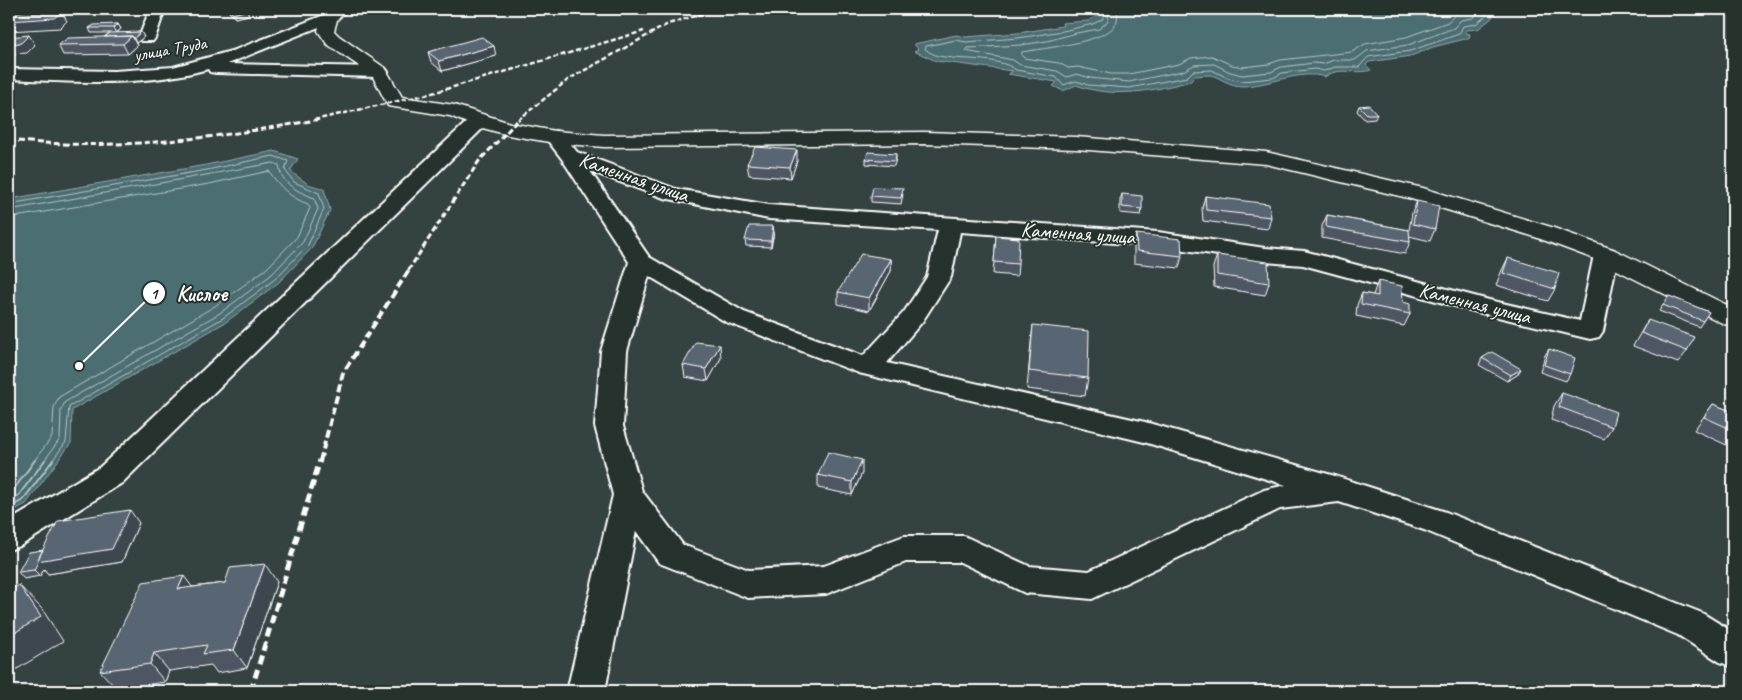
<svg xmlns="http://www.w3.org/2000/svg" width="1742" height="700" font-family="Caveat,sans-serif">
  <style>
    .water { fill: #4b6e72; stroke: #93a8aa }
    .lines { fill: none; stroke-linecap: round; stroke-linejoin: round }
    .shore-far1 { stroke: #b7c5c7; stroke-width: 1 }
    .shore { stroke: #b7c5c7; stroke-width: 2 }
    .minor-casing { stroke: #fff; stroke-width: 4 }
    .major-casing { stroke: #fff; stroke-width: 3 }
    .minor { fill: #26332d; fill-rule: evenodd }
    .major { fill: #26332d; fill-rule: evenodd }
    .rail-far3 { stroke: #fff; stroke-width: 2.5; stroke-dasharray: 5 2.5; stroke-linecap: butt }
    .rail-far2 { stroke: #fff; stroke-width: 3; stroke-dasharray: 6 3; stroke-linecap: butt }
    .rail-far1 { stroke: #fff; stroke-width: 4; stroke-dasharray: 8 4; stroke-linecap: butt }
    .rail { stroke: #fff; stroke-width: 5; stroke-dasharray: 9 5; stroke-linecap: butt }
    .wall { fill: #4d5762; stroke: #fff }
    .shaded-wall { fill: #3e4750; stroke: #fff }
    .building { fill: #596572; stroke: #fff }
    .labels { text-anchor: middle; stroke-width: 4; stroke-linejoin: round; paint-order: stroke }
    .far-street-label { font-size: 18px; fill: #fff; stroke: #26332d }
    .street-label { font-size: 21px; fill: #fff; stroke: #26332d }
    .leader { fill: none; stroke: #fff; stroke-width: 2 }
    .callout-dot { fill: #fff; stroke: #26332d; stroke-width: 2 }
    .mark-label { font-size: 15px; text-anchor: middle; font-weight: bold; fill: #111 }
    .callout-label { font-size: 22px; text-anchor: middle; font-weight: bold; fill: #fff; stroke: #26332d; stroke-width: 4; stroke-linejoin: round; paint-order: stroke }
  </style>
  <rect width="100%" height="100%" fill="#354242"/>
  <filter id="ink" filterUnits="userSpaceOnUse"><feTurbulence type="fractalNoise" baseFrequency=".02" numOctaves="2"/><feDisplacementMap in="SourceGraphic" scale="10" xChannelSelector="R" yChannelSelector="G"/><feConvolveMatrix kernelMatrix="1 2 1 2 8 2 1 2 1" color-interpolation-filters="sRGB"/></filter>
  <g filter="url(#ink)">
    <!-- water -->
    <path class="water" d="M1102,9H1490L1493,12L1492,18L1478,29L1466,30V33L1470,34L1469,38L1433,47L1411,56L1369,62L1366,65L1371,70C1356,75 1338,66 1325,77C1300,69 1269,86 1242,86C1229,86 1218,76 1210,75C1205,75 1199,76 1195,76L1191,81C1153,91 1114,99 1076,85L1063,91L1053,86L1057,82L1008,74L1013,71L936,61L914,51L918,49L914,44L956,35L966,37L1018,33L1063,26L1062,23L1088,21L1099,15L1098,11Z
      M274,151L298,159L290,171L308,184L324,189L330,210L312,248L278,283L226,322L72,410L71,443L26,504L9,513V199L206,165Z"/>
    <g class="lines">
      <!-- shore-far1 -->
      <path class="shore-far1" d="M1103,9V19L1093,24L1063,31L1018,38L966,42L956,40L926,46L925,49C929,52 934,55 939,56C961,61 998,56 1016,70L1056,77L1063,85L1076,81L1088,85L1129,88L1187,77L1193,71L1212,70L1228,78L1242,81L1273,78L1282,73L1315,69L1324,71L1335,67H1359L1368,57L1410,51L1459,34L1463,26L1476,24L1487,15V9
        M1109,9L1108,21L1099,29L1076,33L1047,41L1021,45L968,48L966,51L1013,60L1020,65L1057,71L1067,77L1077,74L1090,78L1129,82L1183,71L1194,65L1214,64L1230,72L1242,75L1271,72L1281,67L1314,63L1323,64L1334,60H1355L1367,51L1408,45L1454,28L1461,20L1473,18L1481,9
        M1117,9C1118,15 1118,23 1113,28C1097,43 1045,48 1022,52L1021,55L1024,58L1059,63L1068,68L1078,67L1111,74H1129L1179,64L1191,58L1212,56L1232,65L1242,67L1269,64L1280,60L1352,52L1365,44L1406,37L1448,22L1457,13L1472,9
        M9,204L207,170L273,156L288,161L285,170L294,182L319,193L324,209L308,245L275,279L223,318L69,407L66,442L52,461
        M9,210L273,163L279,165C281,185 298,191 314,198L318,209L303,242L271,275L220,313L65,402L61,410L60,439L44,461
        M9,218L209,184L269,171C279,186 290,198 308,204L310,208L297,237L266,269L215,306L59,397L54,407L52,437L34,461"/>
      <!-- shore -->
      <path class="shore" d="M9,492L14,489L35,460
        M9,501L19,495L45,460
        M9,508L23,500L53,460"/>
      <defs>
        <path id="minor" d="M150,9H165L155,38L153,41H141L139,38Z
          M329,13L334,15L337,18L334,21L227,64L379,67L385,68L388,72L385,76L379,77L216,73L210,72L208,69C143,87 75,82 9,79V69L114,71L173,67L235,50Z
          M479,115L486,117L488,121L486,125L122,483L20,546L9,550V521L100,467L472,117Z
          M555,131L562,133L577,152L676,189L769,205L1158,232L1265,248L1304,251L1489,300L1580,321L1594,255L1598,250L1606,248L1614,250L1618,255L1603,331L1599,337L1590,339L1477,312L1303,265L1265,262L1158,246L960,232L951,277L922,322L887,363L1145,422L1335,476L1446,512L1702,613L1733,632V667L1720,662L1678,635L1424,530L1339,502L1280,509L1092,599L1025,593L960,562H906L826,594L748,598L659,563L636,531L605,691H567L613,495L595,426L601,351L629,262L562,159L545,137L548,133ZM590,171L664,198L769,219L938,230L927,277L904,312L863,356L744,312L649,257ZM649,276L726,322L859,373L1144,442L1286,485L1264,490L1089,571L1029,566L964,536H904L824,566L749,570L683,545L642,491L623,426L627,351Z"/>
        <path id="major" d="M330,9H348L337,20L334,31L339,36L385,68L402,97L454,105L510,123L555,131L604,135L925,132L1076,137L1266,152L1423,188L1551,227L1615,250L1733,308V326L1724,324L1597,260L1535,237L1408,198L1266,164L1076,149L925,144L604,147L555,143L508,135L472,125L450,116L388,106L372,75L327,44L318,31L321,18Z"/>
      </defs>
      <!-- minor casing -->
      <use href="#minor" class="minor-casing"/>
      <!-- major casing -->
      <use href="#major" class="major-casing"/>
      <!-- minor -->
      <use href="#minor" class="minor"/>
      <!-- major -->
      <use href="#major" class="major"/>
      <!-- rail-far3 -->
      <path class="rail-far3" d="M314,120L429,94L644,31
        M518,120L569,79L668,24L718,9"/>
      <!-- rail-far2 -->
      <path class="rail-far2" d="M9,140C114,152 218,138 321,119
        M408,271L479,161L519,119"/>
      <!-- rail-far1 -->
      <path class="rail-far1" d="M320,461L343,373L409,270"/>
      <!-- rail -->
      <path class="rail" d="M251,691L320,460"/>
    </g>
    <!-- wall -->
    <path class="wall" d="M227,9H245L249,15L235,18L229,12Z
      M118,24L121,29L116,33L141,32L144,37L136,43L137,46L128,54L63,55L58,45L104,37L110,33H91L89,28Z
      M428,52L496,56L442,71L431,62Z
      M1359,106L1377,114L1375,119L1365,120L1357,111Z
      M896,154V159L894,166L866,164V159Z
      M797,161L791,178L749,175L747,164Z
      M903,194L901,204L871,202V196Z
      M1122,194L1142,209L1141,215L1120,213V200Z
      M1205,196L1271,217L1268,229L1203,221L1202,208Z
      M1417,201L1435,229L1430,241L1409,236L1410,242L1405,254L1322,238V226L1327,215L1409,230L1412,213Z
      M774,232L771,247L746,246L745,240Z
      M1136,234L1182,256L1179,268L1134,263V246Z
      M996,236L1018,264L1017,276L993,274Z
      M1217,255L1269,283L1265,295L1214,287L1213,267Z
      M1508,258L1555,289L1548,301L1496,285L1502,270Z
      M891,259V271L869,311L838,304V292Z
      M1378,281L1403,302L1410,314L1404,326L1356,316L1357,305L1362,293L1373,295Z
      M1669,296L1709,312L1699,327L1659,311Z
      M1648,320L1687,351L1678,363L1633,346Z
      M1033,325L1088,378L1085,396L1027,389L1031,343Z
      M1549,349L1570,374L1566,381L1540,372L1545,355Z
      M721,358L708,381L685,377L683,365Z
      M1482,358L1517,375L1507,381L1479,365Z
      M1562,393L1612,427L1604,439L1551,420L1554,406Z
      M1713,404L1733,412V448L1694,430Z
      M862,473L852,495L818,488V475Z
      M139,523L122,562L48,574L44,569L40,576L24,579L18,572Z
      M277,582L247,668L217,673L211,665L169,671L165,682L117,689L100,671L192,587L225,583Z"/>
    <!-- shaded-wall -->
    <path class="shaded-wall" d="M9,9H35L9,14Z
      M247,10L249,15L235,18L233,14Z
      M62,12L67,21L60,28L9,31V21Z
      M118,24L121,29L116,33L113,28Z
      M141,32L144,37L136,43L134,38Z
      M29,35L35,45L27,53L9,54V44Z
      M132,36L137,46L128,54L123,44Z
      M494,46L496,56L442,71L439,61Z
      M797,150V161L791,178L790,167Z
      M773,226L774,232L771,247V241Z
      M891,259V271L869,311V298Z
      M720,345L721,358L708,381L706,369Z
      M1521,369L1517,375L1507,381L1511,375Z
      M862,460V473L852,495V482Z
      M130,510L139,523L122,562L48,574L44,569L40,576L34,570L37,561Z
      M265,564L277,582L247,668L234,650Z
      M184,576L198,595L178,589Z
      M19,585L42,609L63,641L9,674V636Z
      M154,653L169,671L165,682L150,664Z"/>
    <!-- building -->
    <path class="building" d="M228,9H245L247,10L233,14Z
      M62,12L54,18L9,21V15Z
      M118,24L113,28H89L94,25Z
      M141,32L134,38L132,36L104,37L110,33Z
      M29,35L21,43L9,44V37Z
      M132,36L123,44L58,45L68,38Z
      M482,37L494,46L439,61L428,52Z
      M1369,105L1377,114H1367L1359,106Z
      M755,147L797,150L790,167L747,164Z
      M868,152L896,154L895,161L866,159Z
      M873,187L903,188L901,198L871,196Z
      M1122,194L1142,196V209L1122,207Z
      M1205,196L1269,204L1271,217L1206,210Z
      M1417,201L1439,206L1435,229L1413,224Z
      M1327,215L1409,230L1410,242L1326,227Z
      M749,226H773L771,241L745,240Z
      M1136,234L1181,239L1182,256L1137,251Z
      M996,236L1019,238L1018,264L994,262Z
      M861,254L891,259L869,298L838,292Z
      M1217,255L1268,262L1269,283L1217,275Z
      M1508,258L1559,273L1555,289L1503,273Z
      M1378,281L1402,286L1403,302L1410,304V314L1361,304L1362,293L1378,296Z
      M1669,296L1709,312L1703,321L1663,305Z
      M1648,320L1694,337L1687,351L1641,333Z
      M1033,325L1089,331L1088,378L1029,371Z
      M696,342L720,345L706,369L683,365Z
      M1549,349L1575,358L1570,374L1544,365Z
      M1492,352L1521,369L1511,375L1482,358Z
      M1562,393L1616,412L1612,427L1559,407Z
      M1713,404L1733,412V430L1704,417Z
      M828,452L862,460L852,482L818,475Z
      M130,510L112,549L37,561L58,521Z
      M43,550L37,561L38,562L34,570L18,572L29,552Z
      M265,564L234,650L203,654L207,645L154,653L150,664L100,671L143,582L184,576L178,589L225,583L230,568Z
      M19,585L41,617L9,636V591Z"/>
  </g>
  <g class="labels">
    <!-- far-street labels -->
    <g class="far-street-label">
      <text transform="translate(170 49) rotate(-10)" y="6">улица Труда</text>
    </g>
    <!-- street labels -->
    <g class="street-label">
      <text transform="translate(634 177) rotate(19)" y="7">Каменная улица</text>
      <text transform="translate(1078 233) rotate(4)" y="7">Каменная улица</text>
      <text transform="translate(1475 303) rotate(14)" y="7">Каменная улица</text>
    </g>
  </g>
  <!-- callouts -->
  <path class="leader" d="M79 366L154 293"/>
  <g class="callout-dot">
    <circle cx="79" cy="366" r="5"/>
    <circle cx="154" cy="293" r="12"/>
  </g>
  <g class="mark-label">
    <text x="154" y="299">1</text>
  </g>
  <g class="callout-label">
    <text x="202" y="301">Кислое</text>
  </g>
  <!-- margin -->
  <rect width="1742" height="700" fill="none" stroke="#26332d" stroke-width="30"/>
  <rect x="15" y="15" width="1712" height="670" fill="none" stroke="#fff" stroke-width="2" filter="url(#ink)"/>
</svg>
